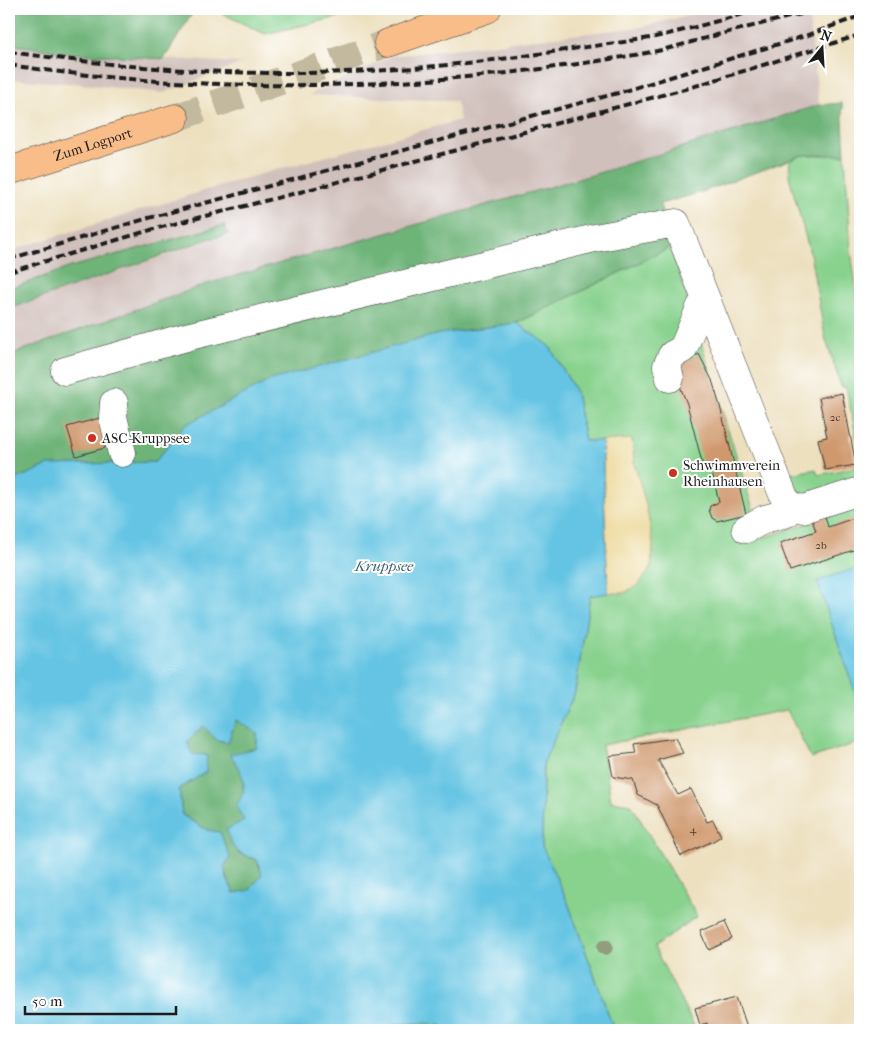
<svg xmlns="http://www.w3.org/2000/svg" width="869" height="1039" font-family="'IM FELL French Canon',serif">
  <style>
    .industrial { fill: #d0c0bb }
    .green { fill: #88d28e; stroke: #527755 }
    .forest { fill: #6eb479; stroke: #45684a }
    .sand { fill: #eeda9e; stroke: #857b5d }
    .water { fill: #65c4e3; stroke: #407080; fill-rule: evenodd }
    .building { fill: #cf986d }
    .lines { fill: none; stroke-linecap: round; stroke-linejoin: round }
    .major-tunnel { stroke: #c3b99e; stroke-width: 28; stroke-dasharray: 28 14; stroke-linecap: butt }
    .minor-casing { stroke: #3b3934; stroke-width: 29 }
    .major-casing { stroke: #3b3934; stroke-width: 29 }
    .minor { stroke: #fff; stroke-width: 28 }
    .major { stroke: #f8bd89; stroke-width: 28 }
    .rail { stroke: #1c1c1c; stroke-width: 4; stroke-dasharray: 8 4; stroke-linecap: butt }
    .tree { fill: #929c7f }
    .poi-dot { fill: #c8321e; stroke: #fff; stroke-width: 2 }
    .labels { text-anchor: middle; stroke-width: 4; stroke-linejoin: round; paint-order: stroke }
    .number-label { font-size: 11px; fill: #493b30 }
    .street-label { font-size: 14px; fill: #1c1c1c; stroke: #fff }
    .poi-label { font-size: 14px; fill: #1c1c1c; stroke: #fff; text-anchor: start }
    .water-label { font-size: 15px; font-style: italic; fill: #395f6c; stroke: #fff }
  </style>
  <rect width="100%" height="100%" fill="#fff"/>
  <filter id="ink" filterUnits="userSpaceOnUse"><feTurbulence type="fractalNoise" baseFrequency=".02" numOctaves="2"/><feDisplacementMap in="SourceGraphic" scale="10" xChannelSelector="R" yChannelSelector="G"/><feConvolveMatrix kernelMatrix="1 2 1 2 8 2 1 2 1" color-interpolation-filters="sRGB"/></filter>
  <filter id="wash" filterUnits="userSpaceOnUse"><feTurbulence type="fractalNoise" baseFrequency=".0096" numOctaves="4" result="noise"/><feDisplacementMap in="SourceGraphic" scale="20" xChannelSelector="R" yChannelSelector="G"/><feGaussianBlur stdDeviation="1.12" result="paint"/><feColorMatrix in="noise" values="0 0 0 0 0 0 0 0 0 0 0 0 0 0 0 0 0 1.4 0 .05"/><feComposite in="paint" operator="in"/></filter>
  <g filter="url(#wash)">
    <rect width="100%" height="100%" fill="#ede0bf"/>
    <!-- industrial -->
    <path class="industrial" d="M716,9H808L819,105L592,175L207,284L9,355V309L228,234L224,225L71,267L9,289V251L239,180L460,120L456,101L309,95L392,56L641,27Z
      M9,44L68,53L242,63L163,93L81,84L9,79Z"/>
    <!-- green -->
    <path class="green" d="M213,9H374L265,34Z
      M803,155H845L851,251L860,318V454L846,388L841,386L825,337L810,253L789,176L790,160Z
      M671,247L762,538L860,506V742L811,758L787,710L602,745L611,801L631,804L697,916L654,947L696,1030H614L568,903L542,847L543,764L575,692L590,595L608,593L601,441H585L576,392L550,347L517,323Z
      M860,466V479L811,495L796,494L785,475L816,469L818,475Z
      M423,1023L440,1025L449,1030H384L394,1024Z"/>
    <!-- forest -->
    <path class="forest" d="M9,9H195L164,59L68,53L9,44Z
      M842,103L845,155H803L699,193L660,204L671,247L517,323L439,334L185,425L155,462L49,465L9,482V355L207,284L592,175L819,105Z
      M224,225L228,234L206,240L9,309V289L71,267Z
      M236,720L257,732V748L243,775L244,820L238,853L257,860L262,874L250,890L234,893L207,830L182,815L179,789L206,772L192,754L186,742L204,726L217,740L227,742Z"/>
    <!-- sand -->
    <path class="sand" d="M632,439L634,462L646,505L653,544L651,568L639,584L624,593H608L602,441Z"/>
    <!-- water -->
    <path class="water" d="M517,323L550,347L576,392L585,441H602L608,593L590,596L575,692L543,764L542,846L568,903L614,1030H449L440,1025L423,1023L394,1024L384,1030H9V482L49,465L155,462L185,425L271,380L439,334ZM236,720L257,733V748L230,754C242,774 251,784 236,806L244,820L226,830C234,852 236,852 257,860L262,874L250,890L234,893L227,879L224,867L230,857L220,832L207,830L182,815L179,789L206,772L207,755L192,754L187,742L203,726L217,740L228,742Z
      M860,567V707L817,581Z"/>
    <g id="blocks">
      <!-- building -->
      <path class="building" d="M699,354L712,380L720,406L746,514L717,521L712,518L709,510L710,506L719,502L711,469L704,470L687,404L673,368Z
        M842,393L856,465L825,470L818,439L827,437L819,398Z
        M107,416L115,445L76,456L67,427Z
        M825,516L828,527L860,516V548L790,571L780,543L816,531L812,520Z
        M675,738L683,753L658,760L678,795L691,789L707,822L713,820L721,836L715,840L681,856L657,805L638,795L633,780L613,777L609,756L636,753L634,744Z
        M724,922L732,939L709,950L701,932Z
        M737,997L748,1030H709L707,1023L700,1025L695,1008Z"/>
    </g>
  </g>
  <g filter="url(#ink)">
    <use href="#blocks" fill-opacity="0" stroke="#3b3934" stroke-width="1"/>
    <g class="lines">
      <!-- major-tunnel -->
      <path class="major-tunnel" d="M175,118L388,43"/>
      <defs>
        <path id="minor" d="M65,371L190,336L595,238L676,223L784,497L791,506L803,509L860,491
          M670,378L667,366L672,355L683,349L701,306L708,303
          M114,403L113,417L122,453
          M746,529L765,519L787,513L791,506"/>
        <g id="major">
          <path d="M388,43L487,9"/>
          <path id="s1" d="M9,171L175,118"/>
        </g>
      </defs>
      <!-- minor casing -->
      <use href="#minor" class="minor-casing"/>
      <!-- major casing -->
      <use href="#major" class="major-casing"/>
      <!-- minor -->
      <use href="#minor" class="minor"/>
      <!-- major -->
      <use href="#major" class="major"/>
      <!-- rail -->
      <path class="rail" d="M9,52C98,64 189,73 279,73C377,74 475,64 572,49C599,45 628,42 655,37C691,29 727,18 762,9
        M9,65C223,97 444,90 657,51C676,47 694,41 713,36C749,27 785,18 821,9
        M9,259L149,218L618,93L808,35L860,16
        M9,272L154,229L304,191L692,87L860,35"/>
    </g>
    <!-- trees -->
    <circle class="tree" cx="605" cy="947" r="8"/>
  </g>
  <!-- markers -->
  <g class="poi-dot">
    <circle cx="92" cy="438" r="5"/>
    <circle cx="673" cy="473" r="5"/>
  </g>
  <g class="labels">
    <!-- number labels -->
    <g class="number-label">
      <text x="835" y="421">2c</text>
      <text x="821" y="549">2b</text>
      <text x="693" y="833">4</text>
    </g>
    <!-- street labels -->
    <g class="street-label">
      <text dy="5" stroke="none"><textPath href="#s1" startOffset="88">Zum Logport</textPath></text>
    </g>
    <!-- poi labels -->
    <g class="poi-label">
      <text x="102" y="443">ASC-Kruppsee</text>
      <text x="683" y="470">Schwimmverein<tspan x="683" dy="16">Rheinhausen</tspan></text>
    </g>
    <!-- water labels -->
    <g class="water-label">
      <text x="384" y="571">Kruppsee</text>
    </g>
  </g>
  <!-- margin -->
  <rect width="869" height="1039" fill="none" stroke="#fff" stroke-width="30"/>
  <!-- north arrow -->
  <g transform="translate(822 48) rotate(18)" stroke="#ffffff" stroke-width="4" paint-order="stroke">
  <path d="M0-4L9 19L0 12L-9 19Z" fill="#1c1c1c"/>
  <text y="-8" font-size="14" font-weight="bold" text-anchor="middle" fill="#1c1c1c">N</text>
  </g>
  <!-- scale -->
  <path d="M25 1006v8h151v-8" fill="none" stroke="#1c1c1c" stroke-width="2.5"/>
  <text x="32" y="1006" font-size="15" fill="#1c1c1c" stroke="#ffffff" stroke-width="4" paint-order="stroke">50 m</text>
</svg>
